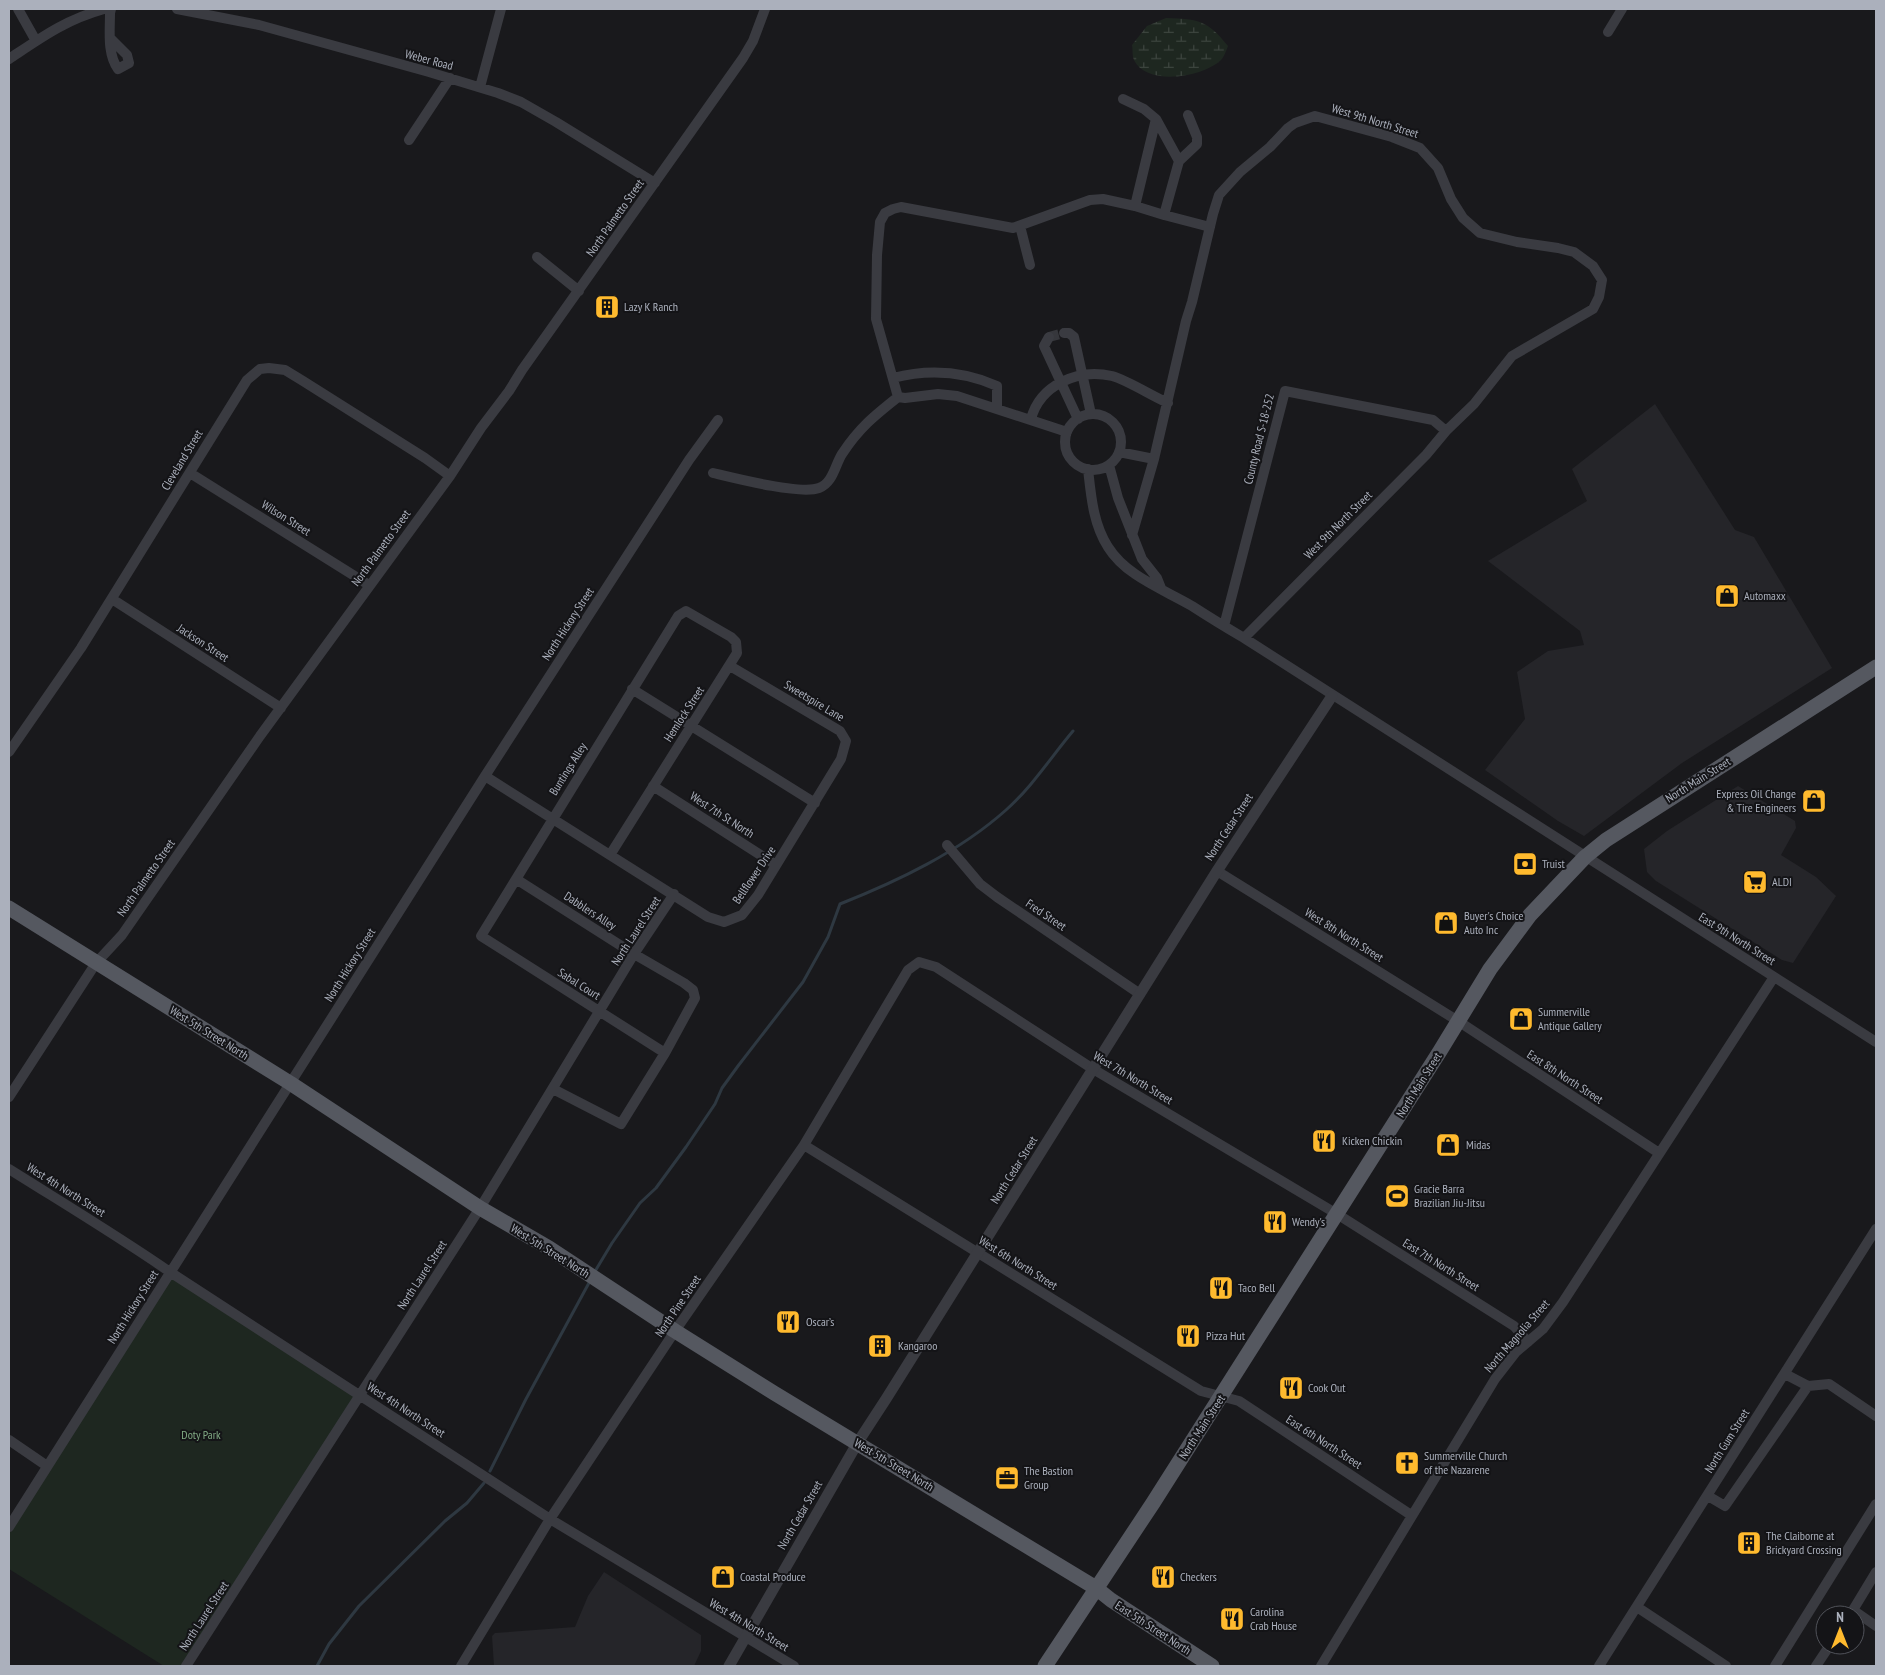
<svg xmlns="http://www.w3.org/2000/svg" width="1885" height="1675" font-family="'PT Sans Narrow',sans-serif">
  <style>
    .built { fill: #252529 }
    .wetland { fill: url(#wetland-marsh) }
    .green { fill: #1e2720 }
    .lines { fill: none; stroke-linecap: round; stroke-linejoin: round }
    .stream { stroke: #2e3841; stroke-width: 3 }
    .minor-tunnel { stroke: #36373c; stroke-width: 10; stroke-dasharray: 10 5; stroke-linecap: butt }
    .minor { stroke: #3a3b41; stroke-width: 10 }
    .tertiary { stroke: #3a3b41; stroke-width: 11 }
    .primary { stroke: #555860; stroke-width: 15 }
    .labels { text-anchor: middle; stroke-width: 4; stroke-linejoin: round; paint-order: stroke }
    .street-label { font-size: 12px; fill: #abb0bc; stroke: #141417 }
    .poi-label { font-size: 12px; fill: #abb0bc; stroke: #141417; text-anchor: start }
    .park-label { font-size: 12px; fill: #80a883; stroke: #141417 }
  </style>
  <defs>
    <pattern id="wetland-marsh" width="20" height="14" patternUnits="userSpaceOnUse" patternTransform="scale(1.25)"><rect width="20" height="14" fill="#1e2720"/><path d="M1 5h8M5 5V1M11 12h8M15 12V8" fill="none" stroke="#3c443e"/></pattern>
  </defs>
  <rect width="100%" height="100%" fill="#19191c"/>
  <!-- built -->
  <path class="built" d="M1655,404L1735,530L1754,537L1832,668L1682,763L1584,836L1558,821L1485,770L1525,719L1517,672L1548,651L1584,645L1580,631L1488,561L1587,501L1572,469Z
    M1738,786L1795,821L1796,828L1781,855L1816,877L1836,896L1793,963L1782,960L1656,881L1647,872L1644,849L1667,831Z
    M604,1572L701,1635V1651L694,1666H494L492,1636L495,1633L575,1627L588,1596Z"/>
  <!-- wetland -->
  <path class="wetland" d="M1166,18C1199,19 1207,20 1228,46C1226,51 1224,57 1221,60C1203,77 1147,87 1134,60C1132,56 1133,49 1132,45L1147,26Z"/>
  <!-- green -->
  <path class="green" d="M170,1272L360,1395L186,1666H164L9,1569V1527Z"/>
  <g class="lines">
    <!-- stream -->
    <path class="stream" d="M594,1273L612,1243L640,1203L656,1188L686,1147L715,1104L722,1088L738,1066L803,982L828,937L840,904C898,881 959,852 1006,810C1032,787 1051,757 1073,731
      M490,1471L526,1399L590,1281
      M317,1666L329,1644L359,1606L445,1521L467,1503L484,1483"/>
    <!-- minor-tunnel -->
    <path class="minor-tunnel" d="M1049,337L1064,333"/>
    <!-- minor -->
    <path class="minor" d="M18,9L36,41
      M177,9L259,25L429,72L498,93L521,102L556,122L655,183
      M1608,32L1622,9
      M111,39L127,55L129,63L118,69C107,54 110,31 110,13L111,9
      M9,59C42,37 65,20 104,9
      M480,87L501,9
      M1123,99L1144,109L1156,119L1179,161
      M1188,115L1197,137V144L1179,161L1164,215L1210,227
      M1156,119L1135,206L1164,215
      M409,140L450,78
      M1020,226L1030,265
      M537,257L579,291
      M1064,333H1069L1074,337L1091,414
      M1049,337L1044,346L1078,419
      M893,378C928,369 963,371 997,386V408
      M1065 442a28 28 0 1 1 56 0a28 28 0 1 1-56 0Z
      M1031,419C1040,385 1078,368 1112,376C1127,380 1152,396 1168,403
      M1067,432L957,396L938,394L905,398L898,397L876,319L877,255L880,222L885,213L893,209L901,207L1013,228L1090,200L1103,199L1135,206
      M1119,452L1154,459
      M1109,465L1118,498L1142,559L1157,578L1161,588
      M1088,469C1091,495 1093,524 1108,547C1126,576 1163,589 1192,606C1209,617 1227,628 1244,638L1876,1042
      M190,473L369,585
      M713,473C734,478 800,495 819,488C833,483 835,465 842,454C859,428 874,416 898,397
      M1132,535L1154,459L1186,321L1192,302L1213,214L1219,195L1240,172L1270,147L1288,128L1295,123L1315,116L1392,137L1420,148L1438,168L1451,199L1463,218L1480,233L1517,242L1558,248L1574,252L1593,266L1602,280L1599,297L1593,309L1512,356L1474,404L1446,431L1426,455L1244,638
      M112,599L281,708
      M1224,626L1285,391L1433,420L1446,431
      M632,689L815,803
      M9,752L81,648L247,380L260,369L269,368L285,370L303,381L425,458L450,476
      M485,776L708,917L724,922L742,915L758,895L841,759L846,741L840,731L730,666
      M653,786L776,865
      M947,845L980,884L997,897L1140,994
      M610,855L737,653L736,642L731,637L686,611L678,616L481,936L665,1053
      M1217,871L1458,1021L1659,1153
      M516,879L634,954L684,983L693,990L695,998L665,1053L621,1124L553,1089
      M9,1097L96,963L122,935L260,736L450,476L481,428L509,391L522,370L743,58L753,41L765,9
      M804,1145L1201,1391L1239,1401L1411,1515
      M9,1169C63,1203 118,1236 170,1272L550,1519L794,1666
      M1785,1374L1808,1386L1829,1384L1876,1416
      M9,1440L47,1466
      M1708,1496L1725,1506L1808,1386
      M9,1527L485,776L689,460L718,420
      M1637,1607L1726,1666
      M1853,1610L1876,1572
      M1850,1614L1853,1610L1876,1626
      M186,1666L480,1208L634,954L674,894
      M461,1666L550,1519L675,1331L804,1145L908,970L919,962L936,967L1093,1069L1337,1214L1514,1326L1528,1342
      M1321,1666L1495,1379L1516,1352L1543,1329L1563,1302L1774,977
      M1599,1666L1876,1229
      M1775,1666L1876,1504
      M1816,1666L1830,1645"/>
    <!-- tertiary -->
    <path class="tertiary" d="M729,1666L858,1442L886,1399L1217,871L1332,696"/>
    <!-- primary -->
    <path class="primary" d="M9,908L290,1083L480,1208L549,1248L675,1331L774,1393L1096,1588L1111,1600L1212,1666
      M1045,1666L1153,1503L1440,1051L1490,969L1530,915L1585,857L1606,840L1876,667"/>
  </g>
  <!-- icons -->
  <defs>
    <symbol id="building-square" viewBox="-11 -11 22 22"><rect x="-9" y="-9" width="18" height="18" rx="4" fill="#ffba2e" stroke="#141417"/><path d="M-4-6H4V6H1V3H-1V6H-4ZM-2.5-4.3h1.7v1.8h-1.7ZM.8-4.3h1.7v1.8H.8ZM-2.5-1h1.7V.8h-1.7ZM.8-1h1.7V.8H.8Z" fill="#111"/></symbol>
    <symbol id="shop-square" viewBox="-11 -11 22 22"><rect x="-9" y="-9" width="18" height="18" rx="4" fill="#ffba2e" stroke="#141417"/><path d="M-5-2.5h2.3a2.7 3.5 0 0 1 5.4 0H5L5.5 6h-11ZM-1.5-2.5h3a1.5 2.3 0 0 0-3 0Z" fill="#111"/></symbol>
    <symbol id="bank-square" viewBox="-11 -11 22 22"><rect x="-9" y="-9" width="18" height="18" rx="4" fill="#ffba2e" stroke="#141417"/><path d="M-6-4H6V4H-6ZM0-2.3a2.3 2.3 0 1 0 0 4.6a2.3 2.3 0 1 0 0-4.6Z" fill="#111"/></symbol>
    <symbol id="supermarket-square" viewBox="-11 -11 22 22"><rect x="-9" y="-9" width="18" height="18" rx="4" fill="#ffba2e" stroke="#141417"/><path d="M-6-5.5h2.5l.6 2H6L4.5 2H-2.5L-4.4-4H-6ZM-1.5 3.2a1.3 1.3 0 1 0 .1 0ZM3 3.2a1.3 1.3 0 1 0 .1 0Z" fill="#111"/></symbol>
    <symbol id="restaurant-square" viewBox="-11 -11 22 22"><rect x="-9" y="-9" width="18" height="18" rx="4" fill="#ffba2e" stroke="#141417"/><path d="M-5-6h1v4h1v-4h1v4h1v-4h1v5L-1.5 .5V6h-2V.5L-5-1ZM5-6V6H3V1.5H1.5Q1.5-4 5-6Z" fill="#111"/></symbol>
    <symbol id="stadium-square" viewBox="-11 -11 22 22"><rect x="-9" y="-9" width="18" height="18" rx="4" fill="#ffba2e" stroke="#141417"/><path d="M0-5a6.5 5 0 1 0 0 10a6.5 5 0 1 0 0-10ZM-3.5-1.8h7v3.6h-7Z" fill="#111"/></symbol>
    <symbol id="church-square" viewBox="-11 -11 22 22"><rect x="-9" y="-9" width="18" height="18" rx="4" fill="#ffba2e" stroke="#141417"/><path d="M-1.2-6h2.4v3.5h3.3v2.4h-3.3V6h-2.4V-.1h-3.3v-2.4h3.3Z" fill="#111"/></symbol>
    <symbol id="office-square" viewBox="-11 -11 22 22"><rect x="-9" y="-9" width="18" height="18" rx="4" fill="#ffba2e" stroke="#141417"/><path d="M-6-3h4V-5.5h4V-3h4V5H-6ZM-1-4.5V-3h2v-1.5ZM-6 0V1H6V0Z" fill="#111"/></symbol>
  </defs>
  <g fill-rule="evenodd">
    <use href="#building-square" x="593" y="293" width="28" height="28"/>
    <use href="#shop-square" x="1713" y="582" width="28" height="28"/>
    <use href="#shop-square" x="1800" y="787" width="28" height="28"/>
    <use href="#bank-square" x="1511" y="850" width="28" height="28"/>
    <use href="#supermarket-square" x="1741" y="868" width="28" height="28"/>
    <use href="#shop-square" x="1432" y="909" width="28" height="28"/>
    <use href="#shop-square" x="1507" y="1005" width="28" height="28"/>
    <use href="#restaurant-square" x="1310" y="1127" width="28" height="28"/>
    <use href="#shop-square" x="1434" y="1131" width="28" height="28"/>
    <use href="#stadium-square" x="1383" y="1182" width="28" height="28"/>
    <use href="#restaurant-square" x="1261" y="1208" width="28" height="28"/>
    <use href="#restaurant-square" x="1207" y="1274" width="28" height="28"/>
    <use href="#restaurant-square" x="774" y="1308" width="28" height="28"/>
    <use href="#restaurant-square" x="1174" y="1322" width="28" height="28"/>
    <use href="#building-square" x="866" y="1332" width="28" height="28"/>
    <use href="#restaurant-square" x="1277" y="1374" width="28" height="28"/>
    <use href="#church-square" x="1393" y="1449" width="28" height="28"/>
    <use href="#office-square" x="993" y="1464" width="28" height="28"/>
    <use href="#building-square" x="1735" y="1529" width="28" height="28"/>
    <use href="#shop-square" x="709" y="1563" width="28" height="28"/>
    <use href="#restaurant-square" x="1149" y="1563" width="28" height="28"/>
    <use href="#restaurant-square" x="1218" y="1605" width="28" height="28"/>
  </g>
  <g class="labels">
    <!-- street labels -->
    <g class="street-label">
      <text transform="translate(429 60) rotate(15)" y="4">Weber Road</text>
      <text transform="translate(1375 121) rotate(17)" y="4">West 9th North Street</text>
      <text transform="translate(615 218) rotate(-55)" y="4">North Palmetto Street</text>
      <text transform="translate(1259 439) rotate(-76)" y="4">County Road S-18-252</text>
      <text transform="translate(182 460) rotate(-59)" y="4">Cleveland Street</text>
      <text transform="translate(286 518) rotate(32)" y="4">Wilson Street</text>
      <text transform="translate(1338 525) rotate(-45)" y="4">West 9th North Street</text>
      <text transform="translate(381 548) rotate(-54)" y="4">North Palmetto Street</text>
      <text transform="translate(568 624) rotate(-57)" y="4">North Hickory Street</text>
      <text transform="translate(203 643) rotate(33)" y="4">Jackson Street</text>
      <text transform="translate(814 701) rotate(31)" y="4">Sweetspire Lane</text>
      <text transform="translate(684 714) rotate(-57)" y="4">Hemlock Street</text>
      <text transform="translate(568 769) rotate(-58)" y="4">Buntings Alley</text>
      <text transform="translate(1698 780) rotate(-32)" y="4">North Main Street</text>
      <text transform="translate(722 815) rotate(33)" y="4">West 7th St North</text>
      <text transform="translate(1229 827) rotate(-57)" y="4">North Cedar Street</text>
      <text transform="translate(754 875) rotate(-56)" y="4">Bellflower Drive</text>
      <text transform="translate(146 878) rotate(-55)" y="4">North Palmetto Street</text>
      <text transform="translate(590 911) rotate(33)" y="4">Dabblers Alley</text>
      <text transform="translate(1046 915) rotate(34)" y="4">Fred Street</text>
      <text transform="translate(636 931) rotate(-57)" y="4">North Laurel Street</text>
      <text transform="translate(1344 935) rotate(32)" y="4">West 8th North Street</text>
      <text transform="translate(1737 939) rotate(32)" y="4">East 9th North Street</text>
      <text transform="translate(350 965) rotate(-58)" y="4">North Hickory Street</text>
      <text transform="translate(579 984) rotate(32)" y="4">Sabal Court</text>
      <text transform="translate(209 1033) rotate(32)" y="4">West 5th Street North</text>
      <text transform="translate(1565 1077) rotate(33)" y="4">East 8th North Street</text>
      <text transform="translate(1133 1078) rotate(31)" y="4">West 7th North Street</text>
      <text transform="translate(1419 1085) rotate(-58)" y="4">North Main Street</text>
      <text transform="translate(1014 1170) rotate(-58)" y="4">North Cedar Street</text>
      <text transform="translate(66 1190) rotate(32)" y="4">West 4th North Street</text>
      <text transform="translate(550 1251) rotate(32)" y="4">West 5th Street North</text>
      <text transform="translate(1018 1263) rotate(32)" y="4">West 6th North Street</text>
      <text transform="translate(1441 1265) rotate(32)" y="4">East 7th North Street</text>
      <text transform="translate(422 1275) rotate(-57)" y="4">North Laurel Street</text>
      <text transform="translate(678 1306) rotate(-56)" y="4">North Pine Street</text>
      <text transform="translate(133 1307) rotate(-58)" y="4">North Hickory Street</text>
      <text transform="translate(1517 1336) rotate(-49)" y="4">North Magnolia Street</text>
      <text transform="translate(406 1410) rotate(33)" y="4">West 4th North Street</text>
      <text transform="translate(1202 1427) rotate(-57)" y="4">North Main Street</text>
      <text transform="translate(1727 1441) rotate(-58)" y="4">North Gum Street</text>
      <text transform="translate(1324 1442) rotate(33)" y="4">East 6th North Street</text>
      <text transform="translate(894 1465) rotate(31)" y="4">West 5th Street North</text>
      <text transform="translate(800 1515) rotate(-60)" y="4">North Cedar Street</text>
      <text transform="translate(204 1616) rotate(-57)" y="4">North Laurel Street</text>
      <text transform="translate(749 1625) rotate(31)" y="4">West 4th North Street</text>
      <text transform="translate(1153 1628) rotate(33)" y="4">East 5th Street North</text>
    </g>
    <!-- poi labels -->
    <g class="poi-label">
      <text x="624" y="311">Lazy K Ranch</text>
      <text x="1744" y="600">Automaxx</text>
      <text x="1796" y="798" text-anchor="end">Express Oil Change<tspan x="1796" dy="14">&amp; Tire Engineers</tspan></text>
      <text x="1542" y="868">Truist</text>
      <text x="1772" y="886">ALDI</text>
      <text x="1464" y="920">Buyer's Choice<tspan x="1464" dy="14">Auto Inc</tspan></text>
      <text x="1538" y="1016">Summerville<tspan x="1538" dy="14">Antique Gallery</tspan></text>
      <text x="1342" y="1145">Kicken Chickin</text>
      <text x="1466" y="1149">Midas</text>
      <text x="1414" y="1193">Gracie Barra<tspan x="1414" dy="14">Brazilian Jiu-Jitsu</tspan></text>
      <text x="1292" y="1226">Wendy's</text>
      <text x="1238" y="1292">Taco Bell</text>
      <text x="806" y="1326">Oscar’s</text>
      <text x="1206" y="1340">Pizza Hut</text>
      <text x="898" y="1350">Kangaroo</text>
      <text x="1308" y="1392">Cook Out</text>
      <text x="1424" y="1460">Summerville Church<tspan x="1424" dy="14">of the Nazarene</tspan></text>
      <text x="1024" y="1475">The Bastion<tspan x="1024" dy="14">Group</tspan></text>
      <text x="1766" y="1540">The Claiborne at<tspan x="1766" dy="14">Brickyard Crossing</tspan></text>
      <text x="740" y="1581">Coastal Produce</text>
      <text x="1180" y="1581">Checkers</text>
      <text x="1250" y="1616">Carolina<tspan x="1250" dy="14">Crab House</tspan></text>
    </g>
    <!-- park labels -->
    <g class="park-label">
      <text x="201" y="1439">Doty Park</text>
    </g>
  </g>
  <!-- border -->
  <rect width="1885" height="1675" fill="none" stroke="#abb0bc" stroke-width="20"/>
  <!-- north arrow -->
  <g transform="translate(1840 1630)"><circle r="24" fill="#141417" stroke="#505259"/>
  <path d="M0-4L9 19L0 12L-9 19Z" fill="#ffba2e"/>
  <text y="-8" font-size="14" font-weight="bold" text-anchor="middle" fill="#abb0bc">N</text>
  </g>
</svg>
